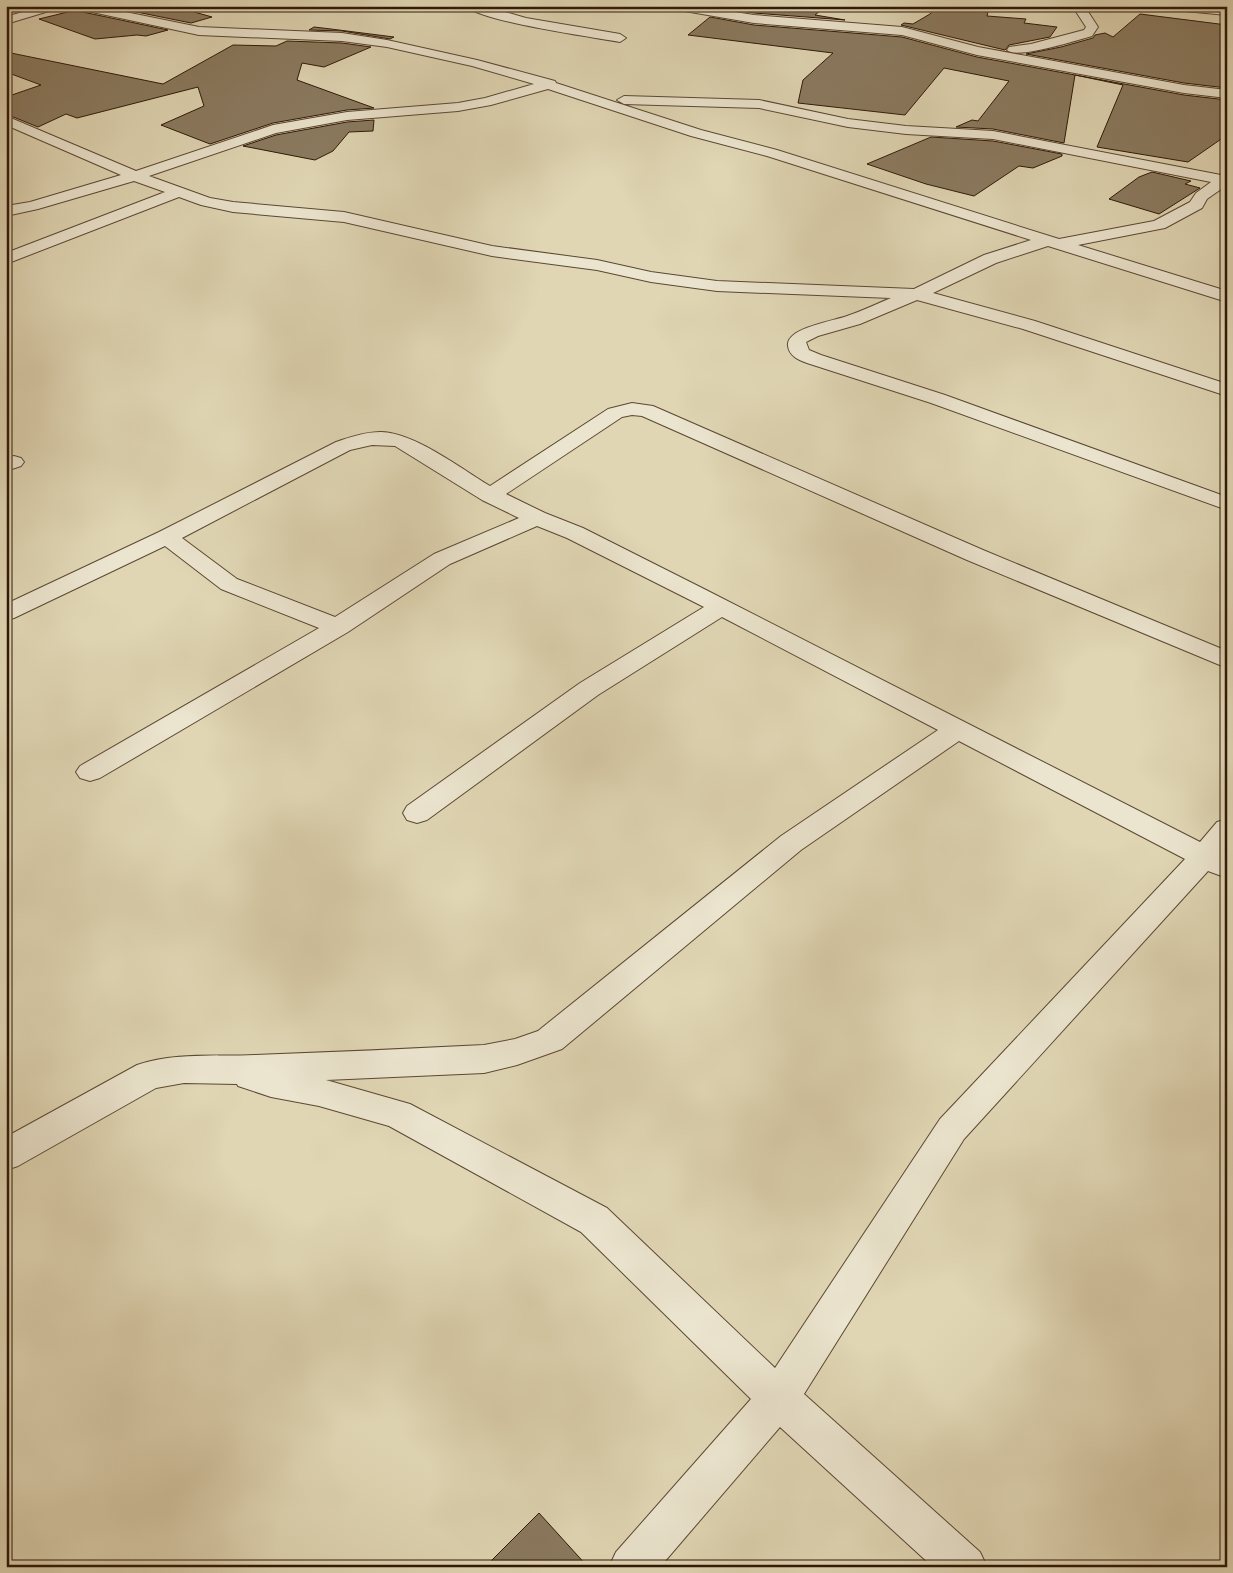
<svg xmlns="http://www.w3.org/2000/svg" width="1233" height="1573" font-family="Vollkorn,serif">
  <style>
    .building { fill: #8b7b61; stroke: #2f1908 }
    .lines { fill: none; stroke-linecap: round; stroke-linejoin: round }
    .minor-casing { stroke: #5b4833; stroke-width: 2 }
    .minor { fill: #ebe4ce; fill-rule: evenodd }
  </style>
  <rect width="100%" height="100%" fill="#e0d6b4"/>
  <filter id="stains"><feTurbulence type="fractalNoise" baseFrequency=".004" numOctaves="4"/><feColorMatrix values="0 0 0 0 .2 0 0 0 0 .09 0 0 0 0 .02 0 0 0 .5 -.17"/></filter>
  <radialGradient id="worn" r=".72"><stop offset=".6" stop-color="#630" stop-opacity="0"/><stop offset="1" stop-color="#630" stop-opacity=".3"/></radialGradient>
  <!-- building -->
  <path class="building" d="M107,6H173L212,17L191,23Z
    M724,6H781L820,11L815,15L845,20L754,13L722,8Z
    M937,6L988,12L987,16L1026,19L1024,23L1057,27L1050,37L1009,45L1005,50L901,25L904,23L913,24L930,14Z
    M76,10L78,11L168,30L146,36L137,35L95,39L39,19Z
    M1140,14L1227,25V88L1184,83L1026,54L1061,47L1093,38L1095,35L1105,33L1113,37Z
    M710,17L754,25L902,37L977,57L1184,95L1227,100V135L1188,162L1097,147L1123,85L1075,75L1064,143L993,129L956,127L972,120L978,121L1009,81L944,68L905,115L798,103L803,80L833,53L688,35Z
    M314,27L331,29L394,37L390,39L342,31L309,30Z
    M287,41L342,43L371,47L324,67L302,63L297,80L374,108L347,110L273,123L210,144L161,125L204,106L198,87L77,118L66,114L38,127L6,114V97L41,85L6,72V52L163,84L233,45L276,46Z
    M374,120L373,131L349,132L333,151L315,160L243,146L276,135L347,122Z
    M931,137L993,141L1062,154V156L1033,168L1019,166L974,196L926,184L867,164Z
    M1152,172L1191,181L1185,184L1200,188L1159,214L1109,199L1139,177Z
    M539,1513L588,1567H485Z"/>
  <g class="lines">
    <defs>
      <path id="minor" d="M42,6H61L59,8L6,24V17Z
        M72,6H96L199,27L342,33L387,40L477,60L555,81L556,83L701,130L777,150L1059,239L1154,221L1190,202L1196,193L1211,182L993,139L906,134L848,127L759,108L624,104L617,100L624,96L759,100L848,119L906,126L993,131L1221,175L1227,174V185L1207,199L1202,208L1165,228L1078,245L1227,291V302L1048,246L996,263L933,293L1035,321L1227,384V396L1023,329L917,300L860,324L818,336L806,342L809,350L821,355L945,395L1227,497V510L931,403L807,363C799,360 789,356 788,346C785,328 834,321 847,316C862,311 876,304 891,298L717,291L651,282L597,270L492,256L344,222L233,212L201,205L179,197L6,264V253L165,192L134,181L38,209L6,216V206L30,202L121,175L6,125V116L136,171L273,125L347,112L458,103L485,98L534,84L472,66L387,47L342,41L199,35L78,9ZM548,89L691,136L767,156L1031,240L984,255L914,289L717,281L651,272L597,260L492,246L344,212L233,202L210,198L149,176L276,133L347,120L458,111L491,105Z
        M466,6H484L526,18L620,34L626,38L620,42C593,37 482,22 466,6Z
        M667,6H696L754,15L902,27L978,47L1184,85L1227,90V98L1184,93L977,55L902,35L754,23L673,9Z
        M1078,6H1091L1087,10L1098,27L1092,36C1077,40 1016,60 1007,50L1009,47L1031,44L1084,30L1086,27L1075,10Z
        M1157,6H1208L1227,9V15L1163,9Z
        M632,403L653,406L983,550L1227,651V668L967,560L642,416L632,415L622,417L506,494L545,513L583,528L708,591L1200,842L1217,822L1227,819V849L1223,853L1227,855V878L1208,871L964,1139L804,1394L980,1552L987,1567H933L780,1427L660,1567H609L616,1552L751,1399L581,1232L389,1126L319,1106L271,1097L238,1086L237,1084L184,1083L156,1088L18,1166L6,1170V1137L137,1065C175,1052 215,1057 255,1055C331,1052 408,1049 484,1045L515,1039L538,1031L781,836L938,730L722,617L598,695L427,820L417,823L407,820L403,813L407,806L580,683L704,607L567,538L537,526L450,564L348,632L100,778L90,781L80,778L76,772L80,766L319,628L221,589L165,546L14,618L6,620V604L159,532L336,442C350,437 365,432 381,432C415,433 460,468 490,486L608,409ZM372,445L395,446L482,500L519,518L434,554L335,617L237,579L182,538L350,450ZM959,741L1185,859L940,1119L775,1368L607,1208L410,1104L326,1080L484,1073L517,1065L562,1049L801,850Z
        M14,456L21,458L24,462L21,466L6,471V458Z"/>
    </defs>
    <!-- minor casing -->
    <use href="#minor" class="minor-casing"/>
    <!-- minor -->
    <use href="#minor" class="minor"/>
  </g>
  <!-- margin -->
  <rect width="1233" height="1573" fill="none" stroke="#e0d6b4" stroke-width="25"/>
  <rect x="8" y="8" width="1218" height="1558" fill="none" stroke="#2f1908" stroke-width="2.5"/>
  <rect x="12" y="12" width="1208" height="1548" fill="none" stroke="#2f1908"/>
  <rect width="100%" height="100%" filter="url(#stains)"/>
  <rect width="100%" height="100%" fill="url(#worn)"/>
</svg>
